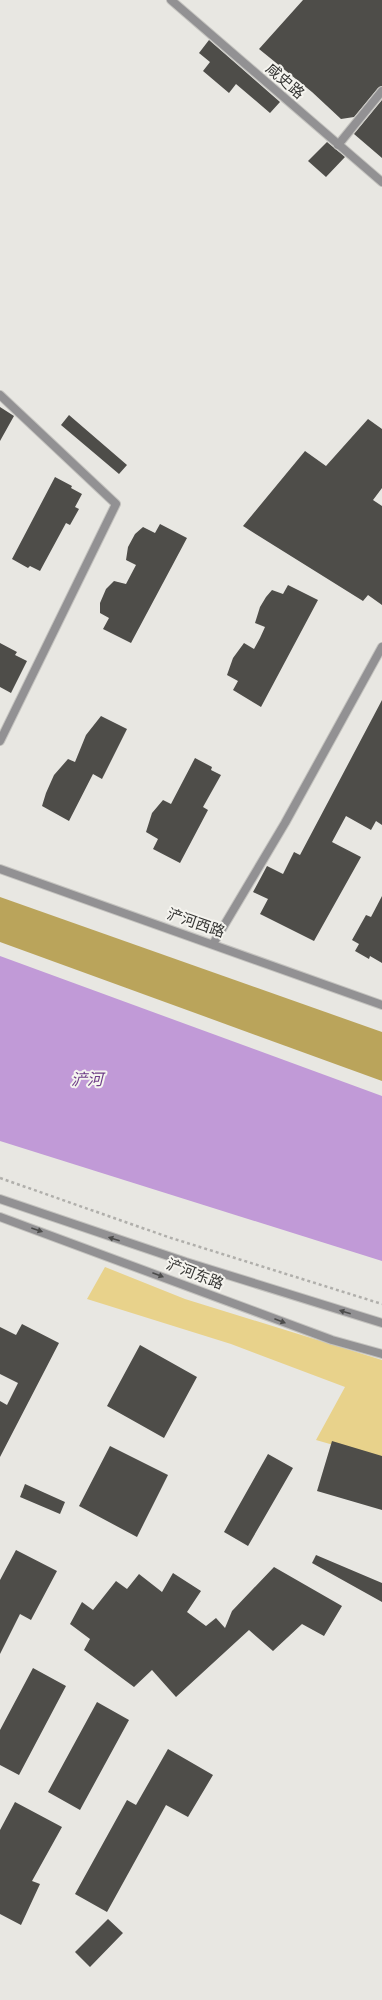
<svg xmlns="http://www.w3.org/2000/svg" width="382" height="2000" font-family="'PT Sans Narrow','Noto Sans SC',sans-serif">
  <style>
    .green { fill: #e8d28b }
    .forest { fill: #baa45b }
    .water { fill: #c19ad7 }
    .building { fill: #4e4d49 }
    .lines { fill: none; stroke-linecap: round; stroke-linejoin: round }
    .minor-casing { stroke: #c4c3bf; stroke-width: 10 }
    .tertiary-casing { stroke: #c4c3bf; stroke-width: 10 }
    .path { stroke: #b0afab; stroke-width: 2.5; stroke-dasharray: 3 3; stroke-linecap: butt }
    .minor { stroke: #929193; stroke-width: 8 }
    .tertiary { stroke: #929193; stroke-width: 8 }
    .oneway { fill: #4c4c4b }
    .labels { text-anchor: middle; stroke-width: 4; stroke-linejoin: round; paint-order: stroke }
    .street-label { font-size: 15px; fill: #353533; stroke: #f5f4ef }
    .water-label { font-size: 16px; font-style: italic; fill: #6d3c87; stroke: #f5f4ef }
  </style>
  <rect width="100%" height="100%" fill="#e8e7e2"/>
  <!-- green -->
  <path class="green" d="M105,1267L185,1299L382,1360V1459L316,1440L345,1387L231,1344L87,1299Z"/>
  <!-- forest -->
  <path class="forest" d="M0,897L382,1032V1081L0,942Z"/>
  <!-- water -->
  <path class="water" d="M0,956L382,1096V1261L0,1141Z"/>
  <!-- building -->
  <path class="building" d="M303,0H382V86L378,88L354,117L341,119L312,92L259,49Z
    M209,40L280,102L270,113L236,84L229,93L203,71L210,62L199,53Z
    M382,100V158L354,134Z
    M327,142L345,157L326,177L308,161Z
    M0,407L14,416L0,441Z
    M69,415L127,465L119,474L61,425Z
    M368,419L382,429V488L373,500L382,506V605L368,595L363,601L243,526L305,451L326,466Z
    M55,477L72,486L71,488L82,494L75,507L79,509L70,525L66,523L40,571L30,566L28,568L12,559Z
    M160,524L187,538L131,643L103,629L109,618L100,613V603L106,589L114,581L126,584L136,565L126,560L128,547L135,534L143,527L155,533Z
    M288,585L318,600L261,707L233,690L238,681L227,675L233,658L244,643L254,649L260,638L265,627L255,623L260,607L266,597L272,590L283,594Z
    M0,643L17,652L15,655L27,661L11,693L0,687Z
    M382,700V825L376,821L371,830L346,816L332,842L361,857L314,941L260,914L268,899L253,892L267,866L283,874L294,852L300,855Z
    M101,716L127,729L102,779L93,774L69,821L42,806L46,793L54,775L68,759L75,762L86,735Z
    M195,758L212,767L211,770L221,775L203,807L208,810L180,863L153,849L158,839L146,832L152,813L163,800L171,804Z
    M382,896V963L370,956L369,959L355,951L359,944L352,940L366,915L371,917Z
    M22,1324L59,1343L0,1457V1401L7,1405L18,1383L0,1374V1327L16,1335Z
    M140,1345L197,1377L164,1438L107,1406Z
    M332,1441L382,1456V1510L317,1491Z
    M110,1446L168,1475L137,1537L79,1506Z
    M268,1454L293,1468L248,1546L224,1532Z
    M25,1484L65,1502L60,1514L20,1497Z
    M16,1550L57,1571L31,1620L20,1614L0,1654V1580Z
    M316,1555L382,1583V1602L312,1563Z
    M274,1567L342,1606L324,1636L302,1624L273,1651L249,1630L176,1697L152,1670L134,1687L84,1650L90,1639L70,1624L82,1602L93,1610L116,1581L127,1589L139,1574L162,1592L173,1573L201,1591L187,1612L206,1626L216,1618L225,1628L232,1611Z
    M33,1668L66,1686L19,1775L0,1765V1730Z
    M97,1702L129,1720L80,1810L48,1792Z
    M168,1749L213,1775L188,1817L166,1805L107,1912L75,1894L127,1800L136,1805Z
    M15,1802L62,1827L32,1881L40,1884L21,1925L0,1914V1830Z
    M108,1919L123,1933L90,1967L75,1952Z"/>
  <g class="lines">
    <defs>
      <path id="minor" d="M171,0L382,182
        M338,145L382,91
        M0,395L116,504L0,741
        M213,944L285,823L382,647"/>
      <path id="tertiary" d="M0,869L382,1005
        M0,1199L186,1262L382,1323
        M0,1217L332,1340L382,1354"/>
    </defs>
    <!-- minor casing -->
    <use href="#minor" class="minor-casing"/>
    <!-- tertiary casing -->
    <use href="#tertiary" class="tertiary-casing"/>
    <!-- path -->
    <path class="path" d="M0,1178L168,1237L382,1304"/>
    <!-- minor -->
    <use href="#minor" class="minor"/>
    <!-- tertiary -->
    <use href="#tertiary" class="tertiary"/>
  </g>
  <!-- one-way arrows -->
  <defs><path id="oneway-solid" d="M-6-.8H1V-3.2L6.5 0L1 3.2V.8H-6Z"/></defs>
  <g class="oneway">
    <use href="#oneway-solid" transform="translate(37 1230) rotate(19)"/>
    <use href="#oneway-solid" transform="translate(114 1239) rotate(-162)"/>
    <use href="#oneway-solid" transform="translate(158 1275) rotate(21)"/>
    <use href="#oneway-solid" transform="translate(345 1312) rotate(-163)"/>
    <use href="#oneway-solid" transform="translate(280 1321) rotate(21)"/>
  </g>
  <g class="labels">
    <!-- street labels -->
    <g class="street-label">
      <text transform="translate(285 81) rotate(41)" y="5">咸史路</text>
      <text transform="translate(196 923) rotate(19)" y="5">浐河西路</text>
      <text transform="translate(195 1274) rotate(21)" y="5">浐河东路</text>
    </g>
    <!-- water labels -->
    <g class="water-label">
      <text x="87" y="1085">浐河</text>
    </g>
  </g>
</svg>
